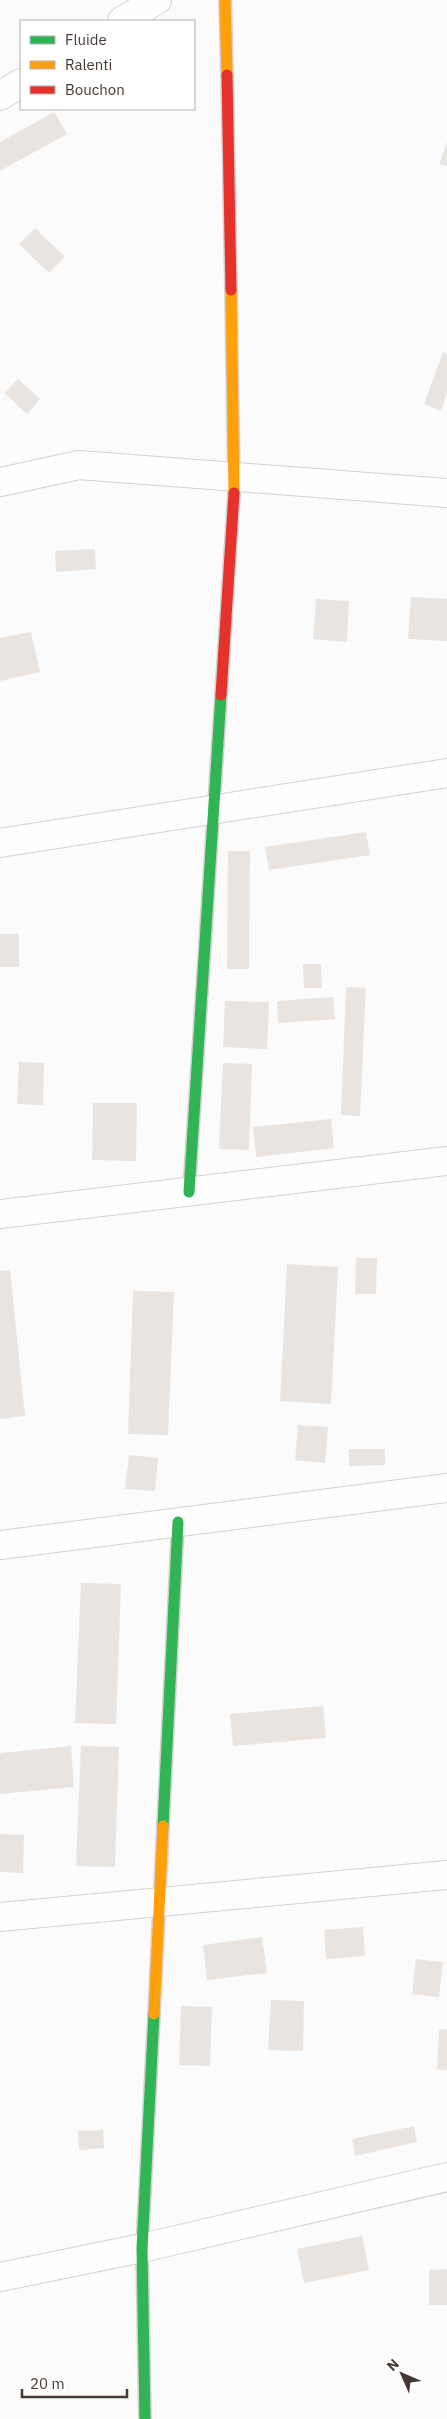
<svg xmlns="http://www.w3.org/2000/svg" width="447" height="2419" font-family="'IBM Plex Sans',sans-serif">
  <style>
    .building { fill: #e9e4df }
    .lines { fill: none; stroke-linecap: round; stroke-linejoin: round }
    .street-casing { stroke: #d7d1ce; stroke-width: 30 }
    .fast-casing { stroke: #d7d1ce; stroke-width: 14 }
    .slow-casing { stroke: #d7d1ce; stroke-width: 14 }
    .jam-casing { stroke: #d7d1ce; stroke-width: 14 }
    .street { stroke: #fefefe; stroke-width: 28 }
    .fast { stroke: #30b455; stroke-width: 11 }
    .slow { stroke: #ff9f0a; stroke-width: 11 }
    .jam { stroke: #e5322d; stroke-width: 11 }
  </style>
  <rect width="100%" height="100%" fill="#fbfbfb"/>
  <!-- building -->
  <path class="building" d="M54,112L67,134L0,171V142Z
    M447,142V166L439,164Z
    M35,228L65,257L49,273L19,244Z
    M443,352L447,354V393L441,411L424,404Z
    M18,379L40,399L27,414L4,393Z
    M95,549L96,569L56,572L55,551Z
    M411,597L447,599V641L408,639Z
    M316,599L349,601L347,642L313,639Z
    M31,632L40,672L0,681V638Z
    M366,832L370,855L269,870L265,847Z
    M228,851H250L249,969H227Z
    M0,934H19V967H0Z
    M303,964H321L322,988H304Z
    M346,987L366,988L360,1116L341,1115Z
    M333,997L335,1019L278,1023L277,1001Z
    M225,1001L269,1002L267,1049L223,1047Z
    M19,1062L44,1063L43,1105L17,1104Z
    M223,1063L252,1064L249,1150L219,1149Z
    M93,1103H137L136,1161L92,1160Z
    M331,1119L334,1148L256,1157L253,1127Z
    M356,1258H377L376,1294H355Z
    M287,1264L338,1267L331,1404L280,1401Z
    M10,1270L25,1416L0,1419V1271Z
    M133,1291L174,1292L168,1435L128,1434Z
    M298,1425L328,1427L325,1463L295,1460Z
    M349,1449H385V1465L349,1466Z
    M129,1455L158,1458L155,1491L125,1489Z
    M81,1583L121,1584L116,1724L75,1723Z
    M323,1706L326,1738L233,1746L230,1714Z
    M71,1746L74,1787L0,1794V1753Z
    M81,1746L119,1747L115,1867L76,1866Z
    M0,1834L24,1835L23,1873L0,1872Z
    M363,1927L365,1956L326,1959L324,1930Z
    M262,1937L267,1973L207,1980L203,1945Z
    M416,1959L443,1962L439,1997L412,1994Z
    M271,2000L304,2001L303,2051L268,2050Z
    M181,2006L212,2007L210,2066L179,2065Z
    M447,2029V2070L437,2069L439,2030Z
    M414,2126L417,2142L355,2156L352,2139Z
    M103,2130L104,2148L79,2150L78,2131Z
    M362,2236L369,2270L304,2283L297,2249Z
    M447,2269V2305H429V2270Z"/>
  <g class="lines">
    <defs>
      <path id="street" d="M122,21L157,0
        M0,96L21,83
        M0,482L79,465L447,493
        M0,843L447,773
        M0,1214L447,1161
        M0,1545L447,1488
        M0,1917L447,1875
        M0,2277L142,2248L447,2177"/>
      <path id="fast" d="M189,1192L221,695
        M163,1826L178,1522
        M145,2419L142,2248L154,2014"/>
      <path id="slow" d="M225,0L227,75
        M231,290L234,493
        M154,2014L163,1826"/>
      <path id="jam" d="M227,75L231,290
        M221,695L234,493"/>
    </defs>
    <!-- street casing -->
    <use href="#street" class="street-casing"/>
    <!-- fast casing -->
    <use href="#fast" class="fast-casing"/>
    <!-- slow casing -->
    <use href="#slow" class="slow-casing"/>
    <!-- jam casing -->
    <use href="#jam" class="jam-casing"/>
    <!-- street -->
    <use href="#street" class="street"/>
    <!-- fast -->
    <use href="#fast" class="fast"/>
    <!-- slow -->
    <use href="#slow" class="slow"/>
    <!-- jam -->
    <use href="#jam" class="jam"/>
  </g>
  <!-- legend -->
  <rect x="20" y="20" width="175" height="90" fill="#ffffff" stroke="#b5b0ad"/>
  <rect x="30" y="36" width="25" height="8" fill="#30b455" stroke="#b5b0ad"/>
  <text x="65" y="45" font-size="15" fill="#463933">Fluide</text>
  <rect x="30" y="61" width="25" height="8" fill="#ff9f0a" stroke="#b5b0ad"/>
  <text x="65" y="70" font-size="15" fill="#463933">Ralenti</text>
  <rect x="30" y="86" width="25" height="8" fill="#e5322d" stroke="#b5b0ad"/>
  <text x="65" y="95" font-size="15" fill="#463933">Bouchon</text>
  <!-- north arrow -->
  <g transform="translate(402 2374) rotate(315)" stroke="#ffffff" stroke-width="4" paint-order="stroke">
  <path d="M0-4L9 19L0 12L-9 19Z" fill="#463933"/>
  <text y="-8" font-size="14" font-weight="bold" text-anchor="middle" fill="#463933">N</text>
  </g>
  <!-- scale -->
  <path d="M22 2389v8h105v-8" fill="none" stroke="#463933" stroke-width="2.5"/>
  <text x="30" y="2389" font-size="15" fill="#463933" stroke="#ffffff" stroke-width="4" paint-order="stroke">20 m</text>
</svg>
